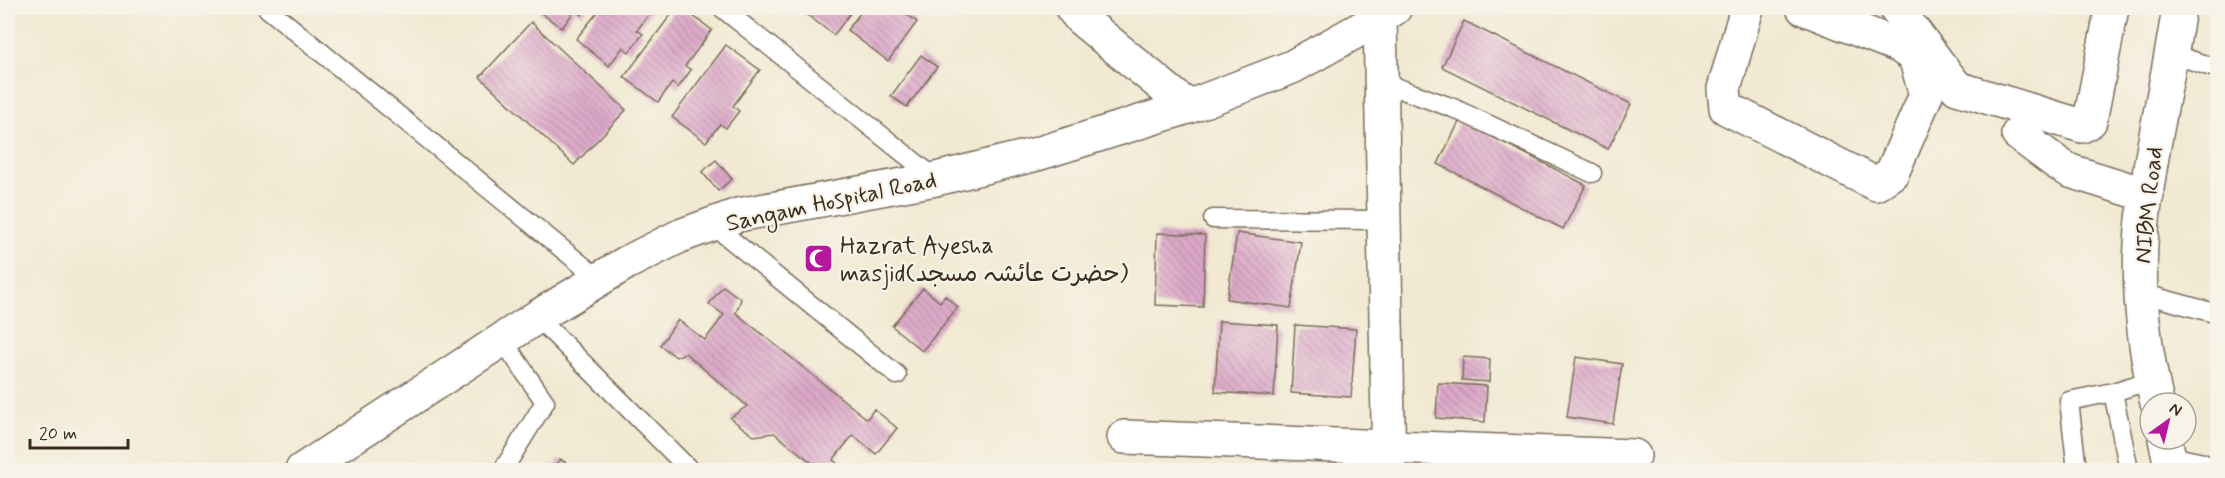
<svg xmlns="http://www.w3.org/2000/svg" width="2225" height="478" font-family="Mynerve,'Playpen Sans Arabic',sans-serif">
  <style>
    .building { fill: url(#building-back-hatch) }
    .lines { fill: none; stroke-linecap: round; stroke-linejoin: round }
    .lane-casing { stroke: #7b6d5d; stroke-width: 21 }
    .street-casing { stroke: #7b6d5d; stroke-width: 36 }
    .secondary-casing { stroke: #7b6d5d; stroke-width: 36 }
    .lane { stroke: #fff; stroke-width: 18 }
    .street { stroke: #fff; stroke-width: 33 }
    .secondary { stroke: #fff; stroke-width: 33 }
    .labels { text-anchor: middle; stroke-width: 4.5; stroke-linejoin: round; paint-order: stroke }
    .street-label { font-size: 24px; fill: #3b2a1e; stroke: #f7f3e8 }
    .poi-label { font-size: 24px; fill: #3b2a1e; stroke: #f7f3e8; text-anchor: start }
  </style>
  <defs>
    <pattern id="building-back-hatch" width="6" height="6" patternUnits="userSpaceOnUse" patternTransform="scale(1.5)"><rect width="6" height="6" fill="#dda9c9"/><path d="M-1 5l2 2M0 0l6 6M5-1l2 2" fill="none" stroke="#b48aa3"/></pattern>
  </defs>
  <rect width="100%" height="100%" fill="#f7f3e8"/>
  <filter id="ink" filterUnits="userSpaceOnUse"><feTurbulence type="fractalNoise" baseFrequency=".0167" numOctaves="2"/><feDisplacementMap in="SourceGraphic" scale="12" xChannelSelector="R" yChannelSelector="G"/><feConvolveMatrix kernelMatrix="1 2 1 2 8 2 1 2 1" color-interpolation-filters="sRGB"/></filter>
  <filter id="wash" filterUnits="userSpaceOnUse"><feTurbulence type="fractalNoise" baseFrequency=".008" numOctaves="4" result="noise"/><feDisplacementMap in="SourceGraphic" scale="24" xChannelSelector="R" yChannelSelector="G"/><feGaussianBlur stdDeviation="1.35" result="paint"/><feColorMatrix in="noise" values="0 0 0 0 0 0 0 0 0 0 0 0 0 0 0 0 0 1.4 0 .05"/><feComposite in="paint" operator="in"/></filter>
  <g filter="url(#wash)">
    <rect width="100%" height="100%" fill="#f1e9d2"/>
    <g id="blocks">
      <!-- building -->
      <path class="building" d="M534,8H587L582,15L575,10L562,28Z
        M601,8H654L637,30L643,34L629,52L623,47L609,66L576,39Z
        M676,8H682L712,30L685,66L691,70L678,88L672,83L658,102L624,77Z
        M798,8H854L834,35Z
        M864,8H897L917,22L888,61L847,30Z
        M1464,21L1631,104L1608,149L1442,67Z
        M531,22L626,110L574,165L480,77Z
        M726,45L760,70L733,106L739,111L726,128L720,124L706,142L672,117Z
        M921,55L937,67L907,107L891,96Z
        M1460,120L1586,185L1563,229L1438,164Z
        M716,160L732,179L718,191L702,172Z
        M1157,233L1205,235L1203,307L1155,305Z
        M1237,233L1301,242L1291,308L1227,299Z
        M723,286L741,299L736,313L867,419L874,409L897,428L876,454L853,435L833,460L846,470H821L774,433L754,436L730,418L747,406L685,353L676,357L660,345L678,320L705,340L724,315L709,304Z
        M923,288L940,302L945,296L958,307L922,351L892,326Z
        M1219,321L1278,325L1274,396L1215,392Z
        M1295,325L1356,329L1351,397L1291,393Z
        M1463,357L1490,359L1489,382L1462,380Z
        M1576,357L1622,364L1613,424L1567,417Z
        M1438,383L1487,386L1485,422L1436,418Z
        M560,459L577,470H552Z"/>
    </g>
  </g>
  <g filter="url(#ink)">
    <use href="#blocks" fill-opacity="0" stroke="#7b6d5d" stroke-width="1.5"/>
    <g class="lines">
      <defs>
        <path id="lane" d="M267,8L599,279
          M722,8L936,179
          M2172,54L2218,69
          M1381,82L1453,108L1592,173
          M1213,219L1384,220
          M713,225L897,375
          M2141,293L2218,314
          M537,317L690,470
          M502,339L545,402L503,470
          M2113,392L2129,470
          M2077,470L2069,401L2113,392L2152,380"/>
        <path id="street" d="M1747,8L1724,89L1726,108L1876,184L1892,173L1926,95L1915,57L1899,46L1803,8
          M1896,8L1957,88L2082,126L2090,121L2112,8
          M1380,18L1389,470
          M2018,134L2057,163L2070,171L2147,195
          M1124,437L1634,456
          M2171,464L2200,470"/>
        <path id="secondary" d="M1072,8L1081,19L1188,107
          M2157,403C2144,347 2137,286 2142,230C2149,155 2168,82 2179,8
          M2165,439L2172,470
          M302,470L537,317L626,263L680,236L738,215L936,179L1037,154L1188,107L1292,67L1380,18L1395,8"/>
      </defs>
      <!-- lane casing -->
      <use href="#lane" class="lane-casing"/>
      <!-- street casing -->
      <use href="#street" class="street-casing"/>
      <!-- secondary casing -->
      <use href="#secondary" class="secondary-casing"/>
      <!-- lane -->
      <use href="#lane" class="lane"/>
      <!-- street -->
      <use href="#street" class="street"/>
      <!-- secondary -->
      <use href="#secondary" class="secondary"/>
    </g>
  </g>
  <!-- icons -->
  <defs>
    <symbol id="mosque-square" viewBox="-11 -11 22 22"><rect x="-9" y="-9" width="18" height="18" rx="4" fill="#b5179e" stroke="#f7f3e8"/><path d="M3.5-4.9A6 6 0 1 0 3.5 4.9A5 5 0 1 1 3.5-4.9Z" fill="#fff"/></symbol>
  </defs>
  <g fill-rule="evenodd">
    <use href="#mosque-square" x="802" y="242" width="33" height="33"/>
  </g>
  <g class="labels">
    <!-- street labels -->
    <g class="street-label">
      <text transform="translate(831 201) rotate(-12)" y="8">Sangam Hospital Road</text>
      <text transform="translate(2148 205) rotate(-84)" y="8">NIBM Road</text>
    </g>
    <!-- poi labels -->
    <g class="poi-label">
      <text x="840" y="253">Hazrat Ayesha<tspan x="840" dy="28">masjid(حضرت عائشہ مسجد)</tspan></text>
    </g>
  </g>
  <!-- margin -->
  <rect width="2225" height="478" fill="none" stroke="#f7f3e8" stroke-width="30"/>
  <!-- north arrow -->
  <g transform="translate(2168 421) rotate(34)"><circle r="28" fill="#f7f3e8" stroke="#aca397" stroke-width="1.5"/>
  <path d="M0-4.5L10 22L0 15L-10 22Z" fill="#b5179e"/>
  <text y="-9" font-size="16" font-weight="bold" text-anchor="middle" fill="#3b2a1e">N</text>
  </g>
  <!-- scale -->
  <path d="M30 439v9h98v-9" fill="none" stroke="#3b2a1e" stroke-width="3"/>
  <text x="39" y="439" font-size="18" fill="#3b2a1e" stroke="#f7f3e8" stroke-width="4.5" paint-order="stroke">20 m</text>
</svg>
